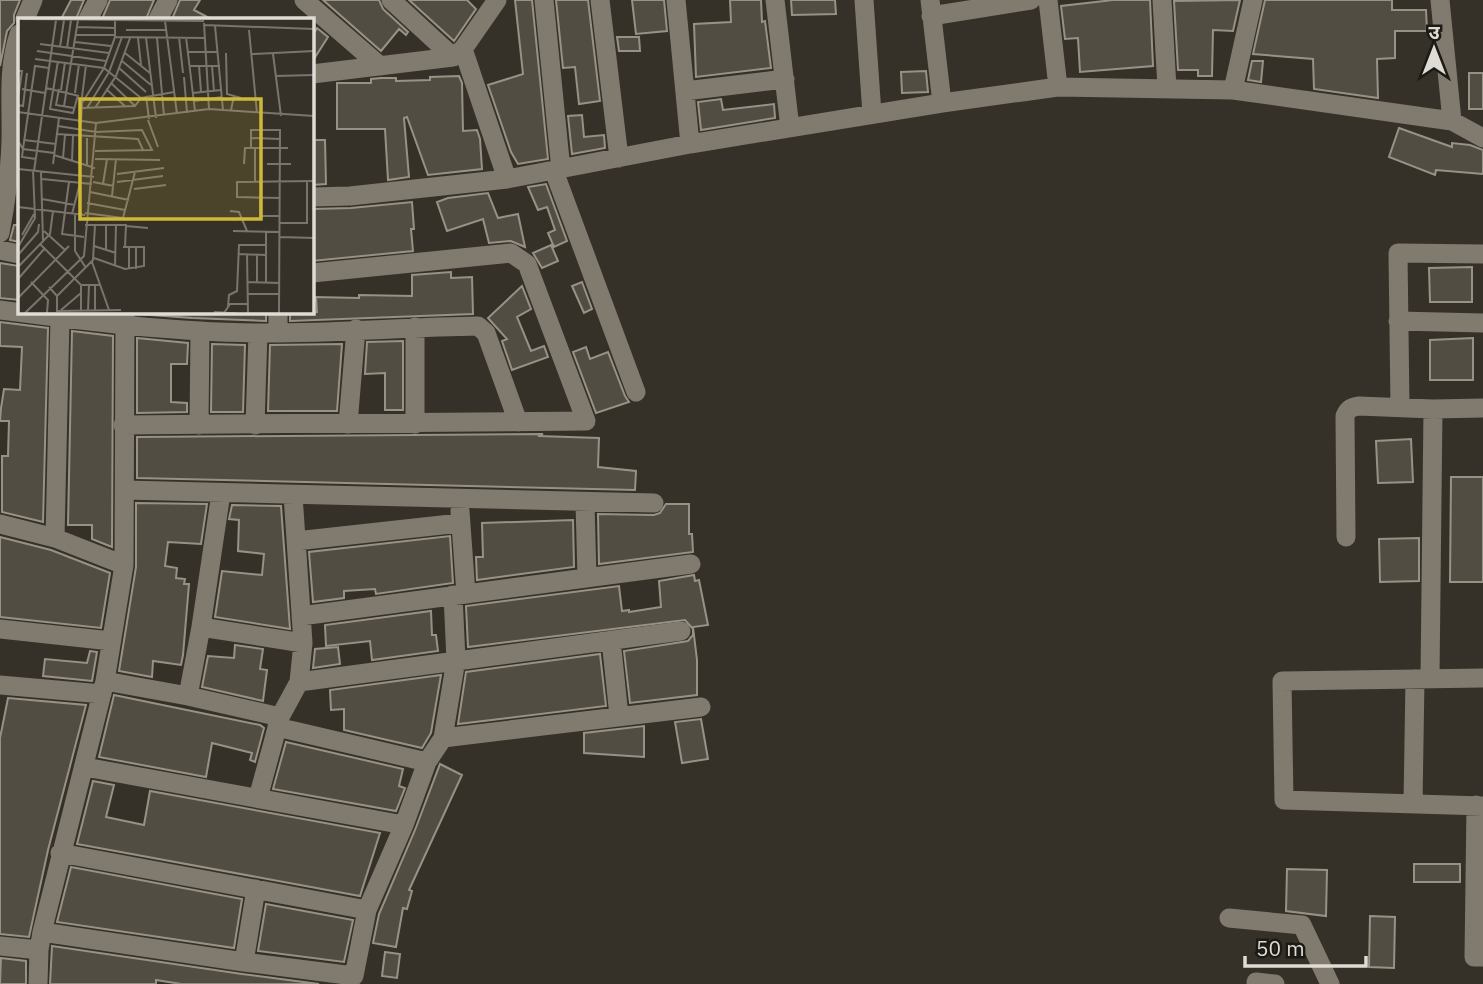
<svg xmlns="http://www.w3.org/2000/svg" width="1483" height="984" font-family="'IBM Plex Sans','Noto Sans Devanagari',sans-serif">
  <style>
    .building { fill: #524d43; stroke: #979286; stroke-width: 2 }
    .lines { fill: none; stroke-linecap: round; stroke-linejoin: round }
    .minor { stroke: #807a6f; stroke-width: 19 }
    .inset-road { fill: none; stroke: #79756d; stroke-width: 2 }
    .view { fill: #ceb837; fill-opacity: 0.15; stroke: #ceb837; stroke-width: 3.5 }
    .inset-edge { fill: none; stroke: #dedcd5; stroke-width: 3.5 }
  </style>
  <rect width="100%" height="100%" fill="#363128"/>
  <!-- building -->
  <path class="building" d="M0,0H20L14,15V23L7,31L0,66Z
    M71,0H84L76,19H61Z
    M110,0H154L146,19H102Z
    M180,0H200L194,10L211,19H172Z
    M323,0H379L383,9L408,32L406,35L399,29L381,51Z
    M409,0H467L476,9L454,41Z
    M515,0H532L548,159L518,164L511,152L488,85L523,74Z
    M556,0H588L600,101L579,104L575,67L563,68Z
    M632,0H664L667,31L636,34Z
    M730,0H761L762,22L765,21L771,68L696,77L694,24L731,22Z
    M791,0H835L836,14L792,15Z
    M1113,0H1150L1153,66L1080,72L1078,38L1065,39L1061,6Z
    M1240,0L1233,31L1213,30L1212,76H1198V70H1178L1174,1Z
    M1265,0H1392V10H1426L1427,31H1395V58L1377,59L1378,98L1314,89L1313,59L1253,54Z
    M317,28L328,37L312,62V37Z
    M617,37H639L640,51H619Z
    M1252,61H1263L1261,82L1248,80Z
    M926,71L928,92L902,93L901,72Z
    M1469,73H1483V109H1469Z
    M459,76L462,83L463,131L477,130L480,139L482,169L428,175L407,117L404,118L409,177L388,180L385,129H337V83H371V79L381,78H396V81L430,80V77Z
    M721,99L723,110L774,104L775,118L701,130L698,102Z
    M582,115L584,137L604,135L605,148L572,154L568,116Z
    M1399,128L1452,147V143L1470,145L1483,150V174L1436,170L1435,175L1389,157Z
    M312,140H325L326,184L312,185Z
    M546,184L567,241L554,247L548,233L555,230L547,207L538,210L528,187Z
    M488,193L498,218L518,214L525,247L511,241L489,243L483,219L447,231L437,202L448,198Z
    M412,202L414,229H411L413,251L312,261V209L351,208Z
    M14,225H19V242L10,240Z
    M551,245L558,261L542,268L533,253Z
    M0,263L19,266V300L0,298Z
    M1472,267V302H1430L1429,268Z
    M451,272V278L472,277L473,314L290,321V312H317L316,297L359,298V295L412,296V275Z
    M582,282L592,309L584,313L572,286Z
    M522,286L531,309L517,317L531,351L544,346L548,357L512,370L502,341L507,339L488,318Z
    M137,312H266V321L192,318L137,314Z
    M0,322L48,328L43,522L2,512V456H8L9,421H0L1,408L4,389L20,390L22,347L0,346Z
    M72,331L113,336L112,547L92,539V525H68Z
    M137,338L188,343L187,364H171V402L187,403V412L137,413Z
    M1473,338V380H1430V340Z
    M403,341V410H385V373L365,374L367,342Z
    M212,344L245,345L243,412H211Z
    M342,344L337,411H268L270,345Z
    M586,347L590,359L608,352L625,396L629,402L596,413L573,352Z
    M543,434L538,436L599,438L598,467L636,471L635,490L137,478V437Z
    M1411,439L1413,482L1378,483L1376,441Z
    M1451,477H1483V582H1450Z
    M136,503L207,504L201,544L168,542L165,566L177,568L176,578L185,579L184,584H189L183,655L181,665L153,661L152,677L119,671L136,567Z
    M666,504H689V534H692L693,552L599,564L598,514L654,515L660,513Z
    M232,505L281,506L290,629L215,617L222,571L262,575L264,554L238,551L239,520L229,519Z
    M573,520L574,567L477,580L476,557H483L482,523Z
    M450,536L453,583L376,594L375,589L344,591V598L313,602L309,552Z
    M0,537L51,550L110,573L101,628L0,617Z
    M1419,538V581L1380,582L1379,539Z
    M694,575L695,581L699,580L708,625L693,627L697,660V695L630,703L624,651L688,641L693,635V629L685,620L468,647L466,606L619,586L622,611L629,610V612L661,607L659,581Z
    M431,611L432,635H436L438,651L372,660L370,641L326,646L325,625Z
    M235,645L263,649L260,669L267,670L263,701L202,687L208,656L234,658Z
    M338,647L340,664L313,668L315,649Z
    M90,651L97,652L92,681L43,676L45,659L87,663Z
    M600,654L606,706L458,724L466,672Z
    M441,675L431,733L422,748L344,730V709L331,710L330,690Z
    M114,695L260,725L264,728L255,762L250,760L252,753L212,743L206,777L99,757Z
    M8,698L86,705L48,850L29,937L0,934V738Z
    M701,719L708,759L682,763L675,722Z
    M644,726V757L584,753V733Z
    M286,742L403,769L399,786L405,788L396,811L273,789Z
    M440,764L462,775L409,890L412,891L407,909L403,908L396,947L373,943L379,914L415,830Z
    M93,781L114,785L106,817L144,825L150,791L380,833L360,896L77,844Z
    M1414,864H1460V882H1414Z
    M71,867L242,899L234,948L57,922Z
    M1287,869L1327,870L1326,916L1286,911Z
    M266,904L353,920L344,962L258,951Z
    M1370,916L1395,917L1394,968L1369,967Z
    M52,946L242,974L319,984H181L156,980V984H50Z
    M385,952L400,954L397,978L382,976Z
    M1,958L26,961V984H0Z"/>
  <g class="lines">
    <!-- minor -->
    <path class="minor" d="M304,0L380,66
      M391,0L453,57
      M544,0L561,170
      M600,0L619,158
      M676,0L690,144
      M775,0L790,128
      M864,0L872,114
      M930,0L942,103
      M1048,0L1058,87
      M1162,0L1167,88
      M1440,0L1452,121
      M931,16L1031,0
      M25,19L33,0
      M88,19L98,0
      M158,19L168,0
      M463,49L507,179
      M312,74L453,57L463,49L497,0
      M1233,90L1253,0
      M685,91L785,79
      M554,171L636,392
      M312,197L350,196L507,179L690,144L942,103L1058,87L1233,90L1452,121L1483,138
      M0,233C6,202 10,172 11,141C12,105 7,70 19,34
      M0,250L19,254
      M0,310C85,321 169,332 255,333C329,334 404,327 478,326L486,333L518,422
      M278,312V332
      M1398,321L1483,323
      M1400,408L1398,253L1483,254
      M348,424L356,329
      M415,424V327
      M123,425L586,421L527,264L511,253L312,273
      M199,425L200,331
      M255,425L258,333
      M125,490L654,503
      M585,503L587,577
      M460,511L466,594
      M0,524L55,538L124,565
      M1346,537L1345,416C1348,409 1351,407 1359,406L1433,409L1483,408
      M55,538L60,318
      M296,541L460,523
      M301,616L691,564
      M201,627L303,643
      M0,629L111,641
      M611,640L619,716
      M1430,678L1433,409
      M1483,678L1282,681L1284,800L1483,806
      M105,681L188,696L280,717
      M299,682L681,631
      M0,685L102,694
      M188,696L201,627L221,493
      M277,727L427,762
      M443,738L701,707
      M85,767L404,825
      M258,798L280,717L299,682L303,643L293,495
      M1413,804L1415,679
      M1476,805L1474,957H1483
      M60,853L367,910
      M1229,918L1302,925L1330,984
      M42,932L244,962L354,976L367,910L404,825L427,762L443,738L456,660L453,595
      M0,946L39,950
      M244,962L256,889
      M1256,982L1275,984
      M38,984L39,950L42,932L105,681L124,565L125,312"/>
  </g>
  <!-- overview -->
  <g transform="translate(18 18)">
    <rect width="296" height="296" fill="#363128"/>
    <path class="inset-road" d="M4,1L186,3M147,3L159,96M186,5L191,91M186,7L296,11M197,8L205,92M59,9L97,10M108,12H148M231,12L239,95M58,17H97M97,19L187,20M161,19L165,55M168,19L177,93M120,20L123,47M128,20L138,100M139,20L146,98M57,24L93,28M22,26L91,35M42,29L46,2M49,30L53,2M19,33L88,43M170,34H199M107,35L132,55M208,35L209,76L216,78M234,36L296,33M255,36L263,98M17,41L86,50L123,80M40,43L32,91L55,95L60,77M104,43L133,67M172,48H202M181,48L183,74M194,48L196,73M101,50L128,74M0,53H4L0,81M258,58L296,57M166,59L169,95M93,65L117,88M28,70L61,78M4,71L27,75M41,71L38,87L56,90M88,71L108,89M43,72L47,44M57,75L61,46M175,75L203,72M128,78L131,101M64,79L68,47M176,83L204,79M0,87L5,88L9,55M46,88L60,2M63,90L117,88L123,80L156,74M69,90L91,54L104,19M77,90L98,58L112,20M213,92L216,78L223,80M0,94L78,105L191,91L296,98M130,102L140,129M63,105L64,85L86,50L97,19V2M40,108L78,114L124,112L134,132L77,133M39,116L120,121L125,132M233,120L262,121M6,122L38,126M0,123L5,131L36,135M233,131V112H262L261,295M36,137L77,150M45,140L47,117M18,141L4,139L5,131L17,48L31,50M77,141L142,142M54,143L55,118M62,145V119M35,146L41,100M226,146L227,130H270M249,146H273M69,147V120M0,151L76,159M16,153L38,2M23,154L25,223M99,156L146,150M24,161L74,166M51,164L44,216L66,219M75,164L96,168M99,164L145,158M237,164V131M85,166L89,141M116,171L148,167M72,174L111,182M94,178L98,141M242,179V198H262M262,180L219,179V164L296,163M24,181L57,187M69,185L107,192M0,189L67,197M212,193L221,194L229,213M67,195L105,200L117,154M54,196L62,165M57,196V233L68,250M262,205H289V163M67,207H108L107,229M108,208L130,210M26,213L47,232M215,213L262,214M248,214V265M4,217L16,196M262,219L296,220M22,226L63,267H82M76,228L98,235M0,229L17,200L15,152M111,229V252M118,229V251M88,232V207M220,236L248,237M229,236L230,295M0,237L20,214L21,206M239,237V264M76,240L107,251L126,248V229H105M74,244L91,292M97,248L98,207M0,249L32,216L35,193M0,261L27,230M13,264L30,282L29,295M229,264L262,265M31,269L39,278V294M229,276H262M39,278L75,242L77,207M0,280L51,228M210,288L211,277L219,273L221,227H248M43,292L63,275M39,293L103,292M70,293L71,267M77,293V267M63,294V268M196,294L218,295M7,295L66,238L78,105M206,295L212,286H230"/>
    <path class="view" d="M62,81H243V201H62Z"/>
    <rect width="296" height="296" class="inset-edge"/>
  </g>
  <!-- north arrow -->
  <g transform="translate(1434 49)" stroke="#1c1a15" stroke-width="5" paint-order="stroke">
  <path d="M0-5L12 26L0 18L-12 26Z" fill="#dedcd5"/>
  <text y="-10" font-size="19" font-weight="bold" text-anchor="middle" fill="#dedcd5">उ</text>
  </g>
  <!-- scale -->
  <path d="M1245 956v10h121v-10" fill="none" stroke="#dedcd5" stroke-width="3.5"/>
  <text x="1256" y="956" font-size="21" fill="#dedcd5" stroke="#1c1a15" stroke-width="5" paint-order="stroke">50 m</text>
</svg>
